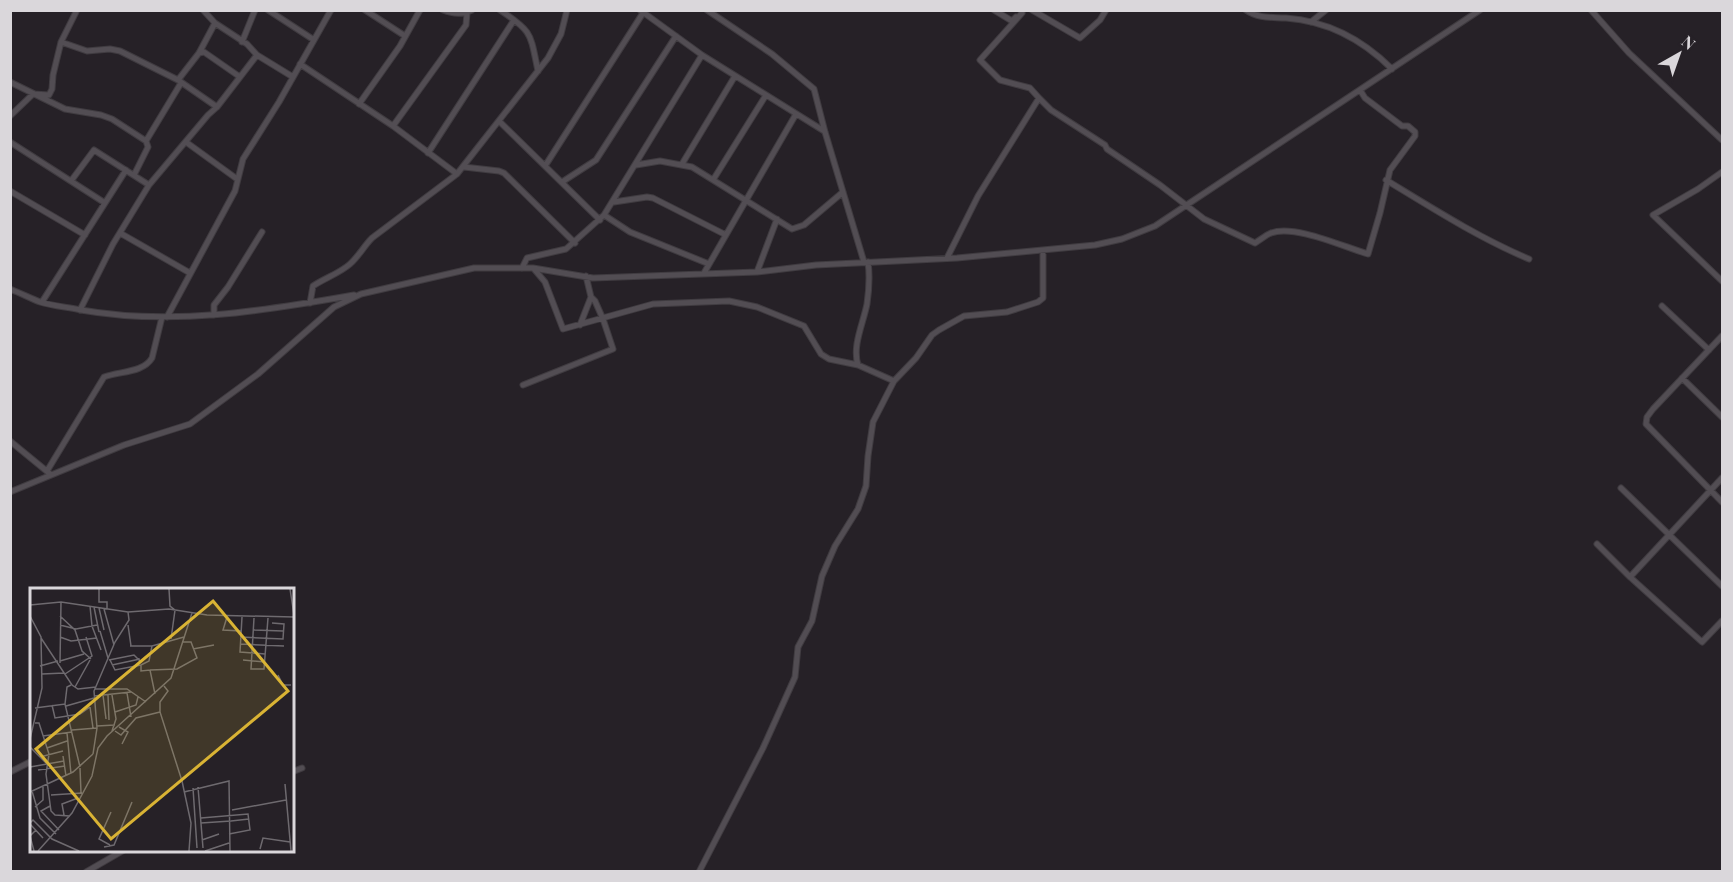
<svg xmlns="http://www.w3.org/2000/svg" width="1733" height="882" font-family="'Playfair Display',serif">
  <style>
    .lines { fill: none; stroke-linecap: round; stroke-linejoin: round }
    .minor-casing { stroke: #403c41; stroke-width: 7 }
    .minor { stroke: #524d53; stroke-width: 5 }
    .inset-road { fill: none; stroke: #6e6a6f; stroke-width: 1.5 }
    .view { fill: #d9b334; fill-opacity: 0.15; stroke: #d9b334; stroke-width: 3 }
    .inset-edge { fill: none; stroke: #dad7db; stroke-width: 3 }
  </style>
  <rect width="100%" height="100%" fill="#262127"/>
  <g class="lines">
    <defs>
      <path id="minor" d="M203,10L215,23L247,44L257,55L293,77
        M268,10L314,40
        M365,10L405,36
        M443,10C453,14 462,15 472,10
        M500,10C533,32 530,33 538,71
        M640,10L702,55L824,131
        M707,10L772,54L814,89L825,132L864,262
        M994,10L1012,21L1016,17
        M1032,10L1080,38L1100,20L1106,10
        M1246,10C1259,19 1271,17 1286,18C1327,21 1363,40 1392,69
        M1591,10L1629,53L1722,140
        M1311,22L1326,10
        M61,42L87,51L110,49L120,51L178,80L217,107
        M242,42L255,10
        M199,53L204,52L240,77
        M300,64L393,126L457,174
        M178,80L199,53L215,23
        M10,82L65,109L101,115L112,119L146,141
        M1039,98L1051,110L1105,145L1107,149L1160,185L1204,219L1255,243C1260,240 1266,235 1271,233C1294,224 1344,247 1368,254L1380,213L1390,170L1415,136V132L1408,126H1402L1365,98L1360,90
        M359,104L400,46L420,10
        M10,116L33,94L49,95L52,89L53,75L61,42L77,10
        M500,122L600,220
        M393,126L466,25L467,13
        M10,142L105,203
        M186,142L237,179
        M428,153L514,20
        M682,164L735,76
        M636,165L660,161L692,167L792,229L804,225L843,192
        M545,166L643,13
        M464,167L499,171L504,173L575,243
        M1722,172L1698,189L1653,215L1722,281
        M134,175L148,147L146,141L181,83
        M713,180L766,95
        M1386,180C1432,208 1479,238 1529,259
        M71,181L94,150L149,185
        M562,182L596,160L676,36
        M10,191L85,235
        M614,202L647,197L653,198L726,235
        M604,215L630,232L709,264
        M120,233L190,273
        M947,258L978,196L1039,98L1030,88L1000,80L980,60L1022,13
        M522,268L527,258L566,249L604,215L702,55
        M534,269L545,282L563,329L653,304L729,301L757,307L804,326L821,354L829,359L858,365L894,381
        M757,272L777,219
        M704,273L796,114
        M10,289C20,293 30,298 40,302C53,306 67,307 81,310C171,326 264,311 354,295
        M42,302L126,170
        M310,303L313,286C325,278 340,273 350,264C359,256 364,246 372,238L457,174L548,58L561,34L567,10
        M1662,306L1709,350
        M80,310L113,244L149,185L208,115L217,107L257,55
        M214,315V305L228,287L262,232
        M167,317L235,191L243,159L279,102L331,10
        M580,325L591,297
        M1722,336L1653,409L1647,417L1646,424L1722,502
        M858,365C852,346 863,324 867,304C869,290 870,276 868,262
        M1682,378L1722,417
        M523,385L613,349L603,319L595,301L591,297L586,276
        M10,441L49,473
        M47,471L104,377C120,371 143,373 152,358L162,317
        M1722,478L1630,577L1702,642L1722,621
        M1621,488L1722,586
        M10,492L124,445L190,424L258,374L334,307L361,294L474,268H533L593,278L757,272L816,265L957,258L1095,245L1122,239L1155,226L1480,10
        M1597,544L1630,577
        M10,772L32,761
        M292,772L302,768
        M86,872L124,850
        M699,872L763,748L795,677L798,647L812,621L822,576L835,546L858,509L866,486L868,456L873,422L894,381L916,358L932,335L939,330L964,316L1007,312L1038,302L1043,298V251"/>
    </defs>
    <!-- minor casing -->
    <use href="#minor" class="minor-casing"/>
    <!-- minor -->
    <use href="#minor" class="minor"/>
  </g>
  <!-- overview -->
  <g transform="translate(30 588)">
    <rect width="264" height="264" fill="#262127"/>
    <path class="inset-road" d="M69,1V14H77V21M139,1L140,18L145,22L141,51M260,1L264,27M0,17L31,14L98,24L139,21L177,27L264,29M60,18L62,38L71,62M64,19L69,44M69,20L74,42M74,21L84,57M0,28L11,49L12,100L0,151M30,28L45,42L52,63L61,71M197,29L193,42L211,43M212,29L210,64L235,66M224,30L221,81H234L238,30M30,37L46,41L67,37M98,37L101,58M224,42L253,43M70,43L78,70M30,49L41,53L67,50M210,49L253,51L254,36L242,35M11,50L42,97L48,101L66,99M210,56L254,58M100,58H122L154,49M163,61L184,57M79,72L104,67L111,74M80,72L85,82L111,77L119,73L122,58M213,72L235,74M30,73L54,66M30,75L31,14M82,77L110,71M111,77V83L120,82L125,106M10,78L28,73M120,82L147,81L167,70L161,54H152M12,86L34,85M35,86L62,68L56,49M248,87L253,97H261M134,98L138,103L130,114V124L152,193L161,235L159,263M45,99L60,72M65,101H97L116,114M97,105L101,129M73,107L76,131M78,107L79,132M64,108L101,104M35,116L37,99L41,97M22,117L25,130L50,126L60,119M36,118L64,110M60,119L63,140M5,120L35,116L50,179M85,124L106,117L108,109M5,135H9L19,166L16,186L21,223L25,227L40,228M67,138L85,137M89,139L98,144L92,156M42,142L67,140M82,143L86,131L82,107M85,143L91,147L106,130L130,124M37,145L41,186M13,148L42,144M0,159L16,175M17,160L37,153M63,166L67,140L64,103L85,54L99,32L98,24M33,168L36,188M10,169L33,163M0,179L34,173M50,180L51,205M8,182L35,178M255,196L261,263M168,199L173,260M163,200L167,260M2,203L10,230L26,246M0,204L43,184L63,166M154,204L199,193L200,263M21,207L52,205M20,218L11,223L29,242M5,219L13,212V199M202,222L256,212M34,227L32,216L48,210M171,230L218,226L220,242L199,246M201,233L219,231M0,235L3,232L22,251L49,263M171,235L201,233M0,236L13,250M172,252L189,246M80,257L69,251L81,224M74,259L84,257L102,214M230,261L233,250L260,254M4,263L0,248L6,242M8,263L42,225L62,188L68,160L77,148L141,90L162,25M175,263L199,255"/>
    <path class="view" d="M183,13L258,103L81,251L6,161Z"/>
    <rect width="264" height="264" class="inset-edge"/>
  </g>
  <!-- border -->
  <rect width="1733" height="882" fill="none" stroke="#dad7db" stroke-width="24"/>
  <!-- north arrow -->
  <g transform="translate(1679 54) rotate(40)" stroke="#262127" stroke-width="4.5" paint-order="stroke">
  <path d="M0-4.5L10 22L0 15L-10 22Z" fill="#dad7db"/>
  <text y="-9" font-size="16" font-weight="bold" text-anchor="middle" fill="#dad7db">N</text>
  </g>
</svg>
